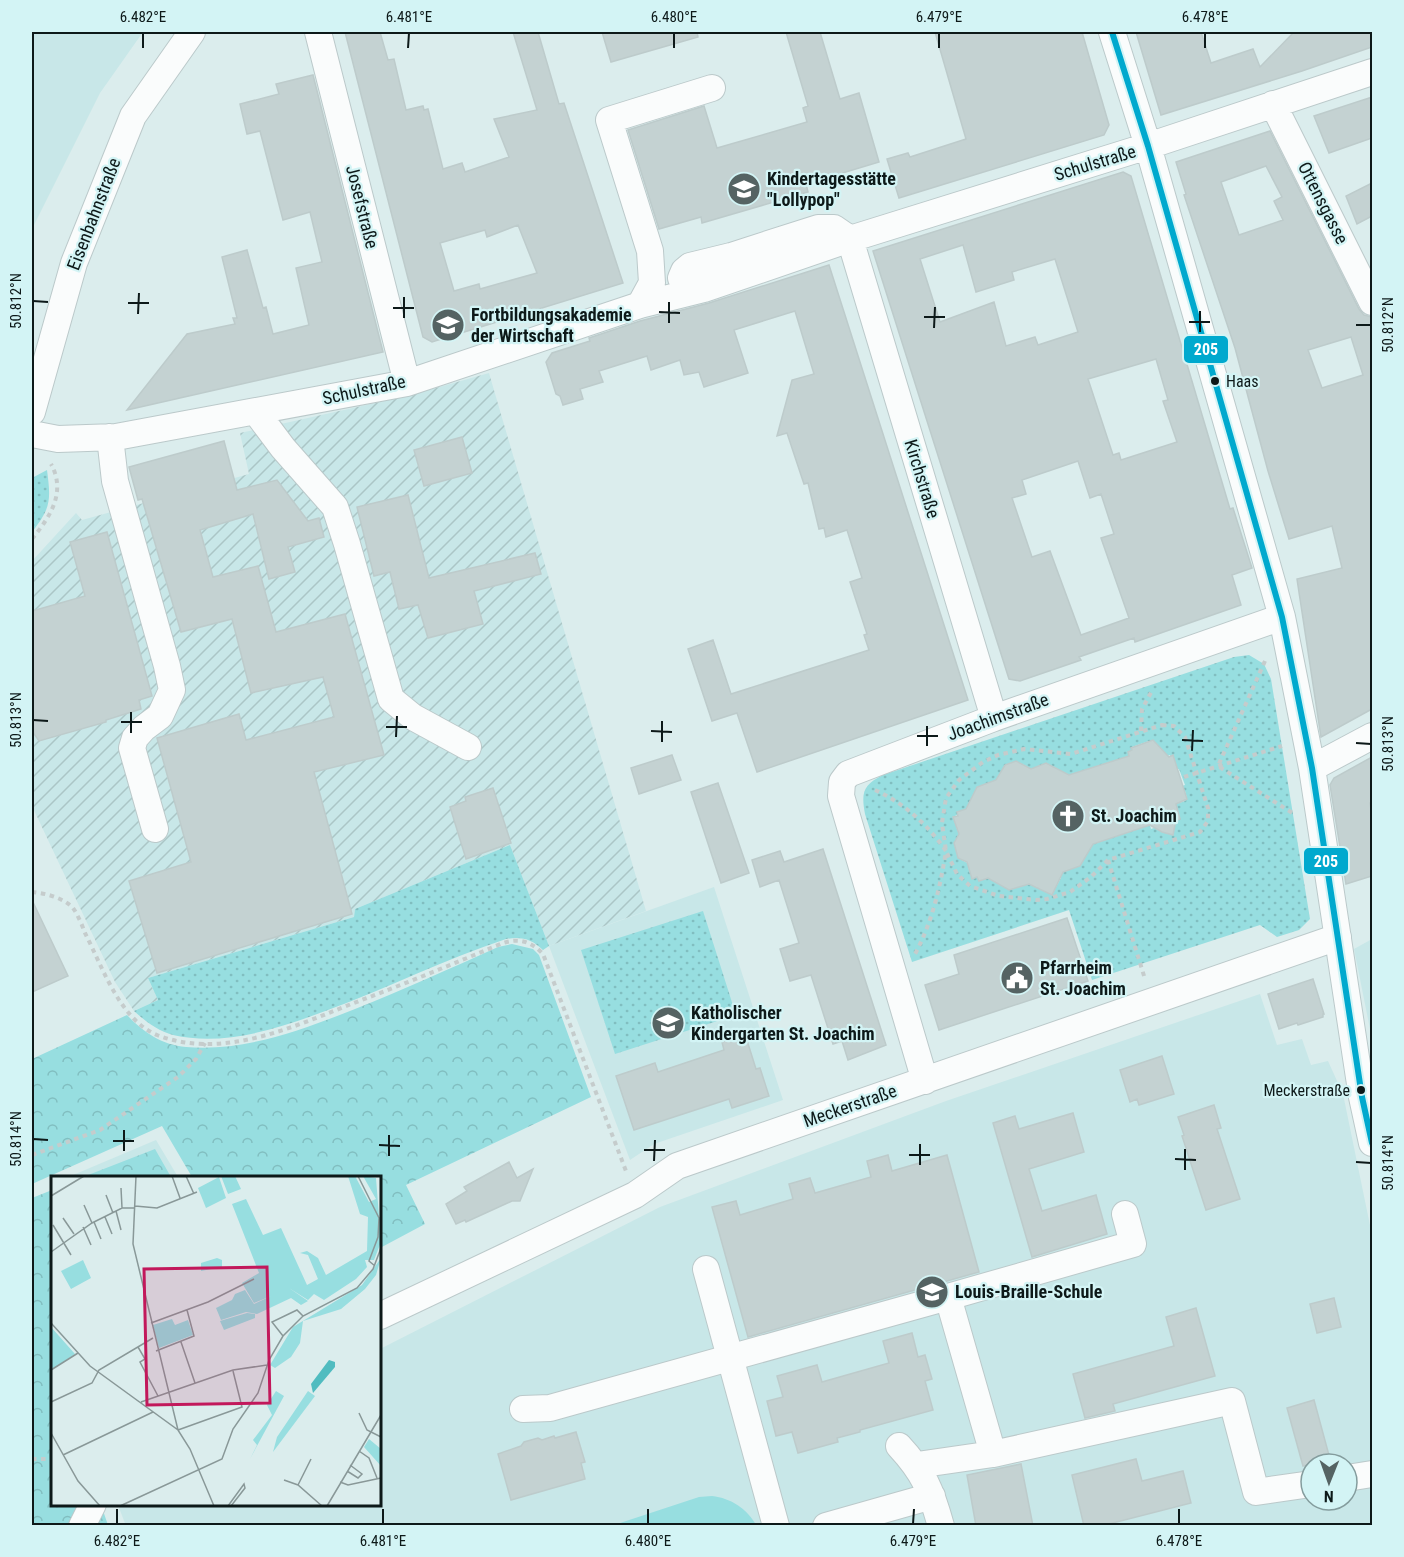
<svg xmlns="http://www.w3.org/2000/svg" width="1404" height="1557" font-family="'Roboto Condensed',sans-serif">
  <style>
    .built { fill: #c8e7e8; fill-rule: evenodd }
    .industrial { fill: url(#industrial-furrows) }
    .grass { fill: url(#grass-dots); fill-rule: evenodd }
    .forest { fill: url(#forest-crowns) }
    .pitch { fill: #97dee0 }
    .building { fill: #c4d2d2; stroke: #bdcbcb; stroke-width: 1.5; fill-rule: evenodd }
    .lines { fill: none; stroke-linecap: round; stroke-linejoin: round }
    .minor-casing { stroke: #bbc9ca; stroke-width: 28 }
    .path { stroke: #c5cccc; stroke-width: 4; stroke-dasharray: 4.5 4.5; stroke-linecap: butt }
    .minor { stroke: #fafcfc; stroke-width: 26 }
    .bus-1-casing { stroke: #d3f4f5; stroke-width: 10 }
    .bus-1 { stroke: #00a9ce; stroke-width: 6 }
    .ticks { fill: none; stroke: #0d1919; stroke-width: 2 }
    .bus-dot { fill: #0d1919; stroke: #d3f4f5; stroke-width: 2 }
    .labels { text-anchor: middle; stroke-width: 4.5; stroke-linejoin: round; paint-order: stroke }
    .bus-label { font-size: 16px; fill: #0d1919; stroke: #d3f4f5; text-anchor: start }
    .street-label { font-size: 18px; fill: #0d1919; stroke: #d3f4f5 }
    .poi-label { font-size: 18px; font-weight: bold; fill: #0d1919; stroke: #d3f4f5; text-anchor: start }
    .inset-road { fill: none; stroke: #899898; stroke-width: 1.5 }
    .view { fill: #c2185b; fill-opacity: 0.15; stroke: #c2185b; stroke-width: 3 }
    .inset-edge { fill: none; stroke: #0d1919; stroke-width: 3 }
    .line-badge { stroke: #d3f4f5; stroke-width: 2 }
    .badge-label { font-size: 16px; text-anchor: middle; font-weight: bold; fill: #fff }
    .neatline { fill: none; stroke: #0d1919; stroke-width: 2 }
    .ticks-label { font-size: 15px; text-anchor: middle; fill: #0d1919 }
  </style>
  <defs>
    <pattern id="industrial-furrows" width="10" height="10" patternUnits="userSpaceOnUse" patternTransform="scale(1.5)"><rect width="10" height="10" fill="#c8e7e8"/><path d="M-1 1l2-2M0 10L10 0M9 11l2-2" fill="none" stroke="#abc6c6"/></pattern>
    <pattern id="grass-dots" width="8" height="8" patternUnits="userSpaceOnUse" patternTransform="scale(1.5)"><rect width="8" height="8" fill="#97dee0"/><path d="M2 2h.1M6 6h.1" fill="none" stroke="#81bec0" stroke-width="1.8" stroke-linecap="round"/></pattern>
    <pattern id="forest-crowns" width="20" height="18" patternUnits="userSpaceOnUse" patternTransform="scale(1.5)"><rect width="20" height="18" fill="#97dee0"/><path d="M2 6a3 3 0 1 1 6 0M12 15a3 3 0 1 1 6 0" fill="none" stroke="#81bec0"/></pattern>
  </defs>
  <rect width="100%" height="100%" fill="#dbeded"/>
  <!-- built -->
  <path class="built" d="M32,32H143L100,93L32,229Z
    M714,887L783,1100L654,1144L630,1160L549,946Z
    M1372,939V1039L1354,949Z
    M1260,994L1277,1045L1302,1039L1311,1065L1328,1061L1343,1094L1372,1235V1525L126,1526L118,1505L380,1504V1349L660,1207L946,1101ZM1311,1464H1347V1500H1311Z
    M156,1140L178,1177L66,1178Z"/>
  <!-- industrial -->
  <path class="industrial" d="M489,373L646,911L549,946L510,845L355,909L354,917L148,978L158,1000L134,1011L115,982L32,806V561L76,513L82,520L249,474L240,433L411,395Z"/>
  <!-- grass -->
  <path class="grass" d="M47,470C51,500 51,508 32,532V478Z
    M1249,655L1264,664L1271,679L1310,919L1299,930L1277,937L1260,925L1092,980L1069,910L912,962L865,814C861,792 863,785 883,775L1234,657ZM1149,741L1151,745L1157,744L1161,758L1170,755L1174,770L1179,769L1185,785L1179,787L1185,791L1187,798L1185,801L1176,804L1180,819L1175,821V828L1169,833L1162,832L1157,827L1151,829L1150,825L1088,845L1062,869L1063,872L1059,874L1061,878L1056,887L1014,882L1010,890L991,880V877L979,881L977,877L972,879L968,867L971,865L958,858L954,843L961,830L957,829L953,817L970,808L968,806L978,786L986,789L1001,778L1000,774L1005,765L1016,761L1026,766L1028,770L1032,769L1033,772L1050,765L1067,774V776L1129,756L1128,753L1132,750V747Z
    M510,845L549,946L543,950C532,939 521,936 506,939C445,959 388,988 328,1010C280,1028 225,1047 173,1035C158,1031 145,1021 134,1011L158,1000L148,978L354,917L355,909Z
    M703,911L736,1015L615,1054L581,950Z"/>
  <!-- forest -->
  <path class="forest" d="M512,944L533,949L539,955L591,1097L406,1185L425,1224L380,1248V1178L192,1177L162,1126L32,1184V1059L127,1015C143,1032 162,1045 186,1047C244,1052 302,1030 355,1009C403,990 451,968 498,947Z
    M155,1149L171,1177H83Z
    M52,1190V1504L101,1505L108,1525H32V1198Z"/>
  <!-- pitch -->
  <path class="pitch" d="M712,1496C731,1498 747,1509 756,1525H614L699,1497Z"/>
  <!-- building -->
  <path class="building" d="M345,32H380L388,60L394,59L406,110L423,106L424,110L428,109L443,169L462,163L465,172L509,157L494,119L537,110L513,32H538L559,104L564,103L623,283L432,342L423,337ZM518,225L537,273L480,289L479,284L454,291L440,243L485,230L487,237Z
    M602,32H697L698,37L611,62Z
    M786,32H820L840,99L859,93L879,162L806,184L808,192L702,223L701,217L659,229L628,130L704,106L717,148L807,122L803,108L808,106Z
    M935,32H1082L1109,125L1104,135L899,198L887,159L908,153L910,157L966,139Z
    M1136,32H1201L1211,63L1253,49L1260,67L1294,32H1372V47L1302,71L1161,115Z
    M313,75L383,352L127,410L187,334L235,324L233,318H237L222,257L247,250L263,308L266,307L273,334L309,325L296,268L322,262L310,212L283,220L260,131L247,134L240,104L279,94L276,84Z
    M1372,97V138L1329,153L1314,116Z
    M1270,131L1359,309L1364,315L1372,317V709L1321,737L1297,579L1342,568L1332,526L1289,539L1268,471L1235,348L1184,195L1186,194L1176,162ZM1266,166L1282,197L1274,201L1283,220L1239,235L1221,182ZM1351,337L1363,375L1322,388L1308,350Z
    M1123,172L1131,176L1230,509L1233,508L1252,568L1232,575L1241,605L1135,642L1134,638L1079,657L1081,660L1020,681L1009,679L873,251ZM963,245L976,292L1014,280L1012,272L1055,259L1078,332L1038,345L1035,337L1006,346L994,302L940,322L920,259ZM1156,359L1168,400L1163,401L1177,442L1121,460L1119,453L1113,455L1088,379ZM1078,461L1090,498L1101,494L1114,534L1101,538L1129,618L1081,635L1050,551L1032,557L1012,498L1026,494L1022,480Z
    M1372,183V216L1357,224L1346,196Z
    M829,265L968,700L757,772L737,713L712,721L688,649L713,640L731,694L869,650L864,635L867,634L850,582L862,578L847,530L826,537L824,528L819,529L808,483L804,484L787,433L777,436L792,380L814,374L795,311L734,330L748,373L704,387L699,372L684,375L680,360L651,370L647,356L599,371L603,382L580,389L583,399L563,405L560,396L556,394L546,362L552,353L590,341L589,338L640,321L709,303Z
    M462,437L472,473L424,486L414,450Z
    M224,441L237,490L277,480L308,521L319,518L324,537L288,547L295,572L269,579L253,514L200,530L213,577L258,566L276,632L345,614L384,755L314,772L352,914L157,973L129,881L191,862L157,738L239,714L246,740L334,717L323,677L251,693L232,619L181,632L142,499L138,500L129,467Z
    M408,495L429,578L535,553L541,574L474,591L483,624L428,638L418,605L399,609L390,572L374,576L357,507Z
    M107,532L152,696L139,700L141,709L106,720V722L39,741L32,731V611L85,596L70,542Z
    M1153,740L1169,757L1173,755L1187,799L1176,804L1180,819L1176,820L1173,835L1162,832L1150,825L1093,844L1080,866L1063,872L1052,895L1029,884L1009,890L988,878L979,881L977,877L972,879L967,862L958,858L954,843L959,834L953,817L958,816L957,812L966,809L977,787L996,780L1005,765L1016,761L1031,769L1046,763L1069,775L1129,756L1128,752L1132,750L1131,748Z
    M672,755L681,780L639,794L631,768Z
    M1372,757V802L1370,803L1372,817V876L1346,884L1330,785L1334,778Z
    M718,783L749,873L721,883L691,792Z
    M493,788L511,843L466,859L450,807L466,801L465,797Z
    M823,849L886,1045L848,1060L842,1041L833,1044L811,975L790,981L780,949L799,943L779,880L760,887L752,860L780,851L784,862Z
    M32,900L68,976L32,992Z
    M1067,918L1088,981L939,1030L925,985L959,974L954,955Z
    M1313,979L1324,1014H1323V1017L1298,1025L1297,1023L1279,1029L1268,994Z
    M745,1034L756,1069L760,1068L769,1096L732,1108L729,1099L634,1130L616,1076L655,1063L658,1072L724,1050L722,1042Z
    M1162,1056L1174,1094L1139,1105L1137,1099L1130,1102L1120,1070Z
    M1214,1105L1221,1128L1217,1129L1240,1199L1206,1210L1182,1136L1184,1135L1178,1117Z
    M1073,1113L1084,1152L1029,1169L1042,1211L1096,1195L1107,1234L1032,1257L993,1123L1015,1116L1019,1129Z
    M888,1155L892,1171L947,1155L979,1272L748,1337L712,1207L736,1201L740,1215L793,1199L789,1184L810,1178L815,1193L871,1177L867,1161Z
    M509,1162L517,1178L533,1169L520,1201H512L466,1222L465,1220L456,1224L446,1204L467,1191L464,1187Z
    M1334,1298L1341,1327L1317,1333L1310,1304Z
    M1196,1308L1215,1376L1113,1404L1115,1411L1085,1418L1073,1374L1174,1346L1166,1317Z
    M912,1333L918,1357L925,1355L932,1379L925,1381L933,1410L860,1430V1432L837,1438L838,1442L798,1453L792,1432L776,1436L767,1401L783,1397L777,1376L817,1365L822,1382L889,1363L883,1341Z
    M1314,1400L1330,1459L1303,1466L1287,1408Z
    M576,1432L585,1462L581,1463L585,1479L511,1500L498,1454L521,1446L524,1442L538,1438L542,1440L554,1436L555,1438Z
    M1136,1459L1142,1481L1183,1471L1191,1503L1101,1526H1084L1072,1475Z
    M1021,1464L1033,1526H976L967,1475Z"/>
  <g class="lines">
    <defs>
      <path id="minor" d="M318,32L407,383
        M1112,32L1148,146L1282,617L1312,768L1362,1097L1372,1143
        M1273,104L1372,302
        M850,239L994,718
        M687,293L681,278L684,271L690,266L731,256L818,228H834L850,239
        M640,305L652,283L650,251L609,120L712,88
        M32,412L74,263L133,116L192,32
        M256,412L283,448L335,507L347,544L391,699L413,717L468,747
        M32,434L58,439L116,437L407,383L640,305L704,289L850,239L1148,146L1372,72
        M110,437L115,481L167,666L172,690L160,716L144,728L135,738L132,748L155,829
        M1312,768L1372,736
        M925,1081L841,796L842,782L848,774L994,718L1282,617
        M706,1269L776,1526
        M948,1297L1133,1244L1125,1214
        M380,1316L635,1195L677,1166L1338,937
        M523,1409L550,1408L948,1297L993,1454
        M899,1446C924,1473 931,1490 941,1526
        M917,1465L993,1454L1232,1401L1256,1492L1311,1484
        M1347,1478L1372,1474
        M82,1526L93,1504
        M826,1526L932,1496"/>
    </defs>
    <!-- minor casing -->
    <use href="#minor" class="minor-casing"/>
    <!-- path -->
    <path class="path" d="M32,539C49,518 67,493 51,464
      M1265,661L1218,766L1294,814
      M1162,725L1174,726L1185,737L1208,808V821L1200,832L1108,860L1091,877L1070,892L1047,899L1036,900L999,896L970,886L957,874L946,851L942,823L946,798L959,780L983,762L998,755L1024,749L1071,754Z
      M1141,731L1142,709L1153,689
      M1184,777L1282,746
      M875,790C904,803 928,825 946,851C940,888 932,923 914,956
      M1108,860L1145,979
      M32,892C45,893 64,898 73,908C78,915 82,925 85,933C102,966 120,1020 157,1035C224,1061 297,1025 359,1001C407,983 455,963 503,943C519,938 531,941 543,954L626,1171
      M32,1155L100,1130L178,1077L196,1059L205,1043
      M32,1459H52"/>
    <!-- minor -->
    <use href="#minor" class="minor"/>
    <defs>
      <path id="bus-1" d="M1112,32L1148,146L1282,617L1312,768L1362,1097L1372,1143"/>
    </defs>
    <!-- bus-1 casing -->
    <use href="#bus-1" class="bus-1-casing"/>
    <!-- bus-1 -->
    <use href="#bus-1" class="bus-1"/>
  </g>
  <!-- ticks -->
  <path class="ticks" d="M143,48V33M408,48L409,33M674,48V33M939,48V33M1205,48V33M33,301L48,302M128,303H149M393,308H414M659,312L680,313M138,314L139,293M924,317H945M404,318V297M1189,322H1210M669,323V302M1356,325H1371M934,328L935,307M1200,332V311M33,720L48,721M121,722H142M386,727H407M651,731L672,732M131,733V712M917,736H938M396,737L397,716M1182,740L1203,741M662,742V721M1356,743L1371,744M927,746V726M1192,751L1193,730M33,1139L48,1140M113,1141H134M379,1145L400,1146M644,1150H665M124,1151V1130M909,1155H930M389,1156V1135M1175,1159L1196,1160M654,1161L655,1140M1356,1162L1371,1163M920,1165V1144M1185,1170V1149M117,1524V1509M383,1524V1509M648,1524V1509M913,1524L914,1509M1179,1524V1509"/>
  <!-- icons -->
  <defs>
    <symbol id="school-disc" viewBox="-11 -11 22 22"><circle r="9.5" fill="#556363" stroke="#d3f4f5"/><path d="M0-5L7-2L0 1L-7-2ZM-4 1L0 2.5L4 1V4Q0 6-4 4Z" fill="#fff"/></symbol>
    <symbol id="church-disc" viewBox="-11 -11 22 22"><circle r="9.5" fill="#556363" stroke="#d3f4f5"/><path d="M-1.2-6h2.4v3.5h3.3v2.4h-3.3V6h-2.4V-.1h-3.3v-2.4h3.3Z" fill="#fff"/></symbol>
    <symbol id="civic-disc" viewBox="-11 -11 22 22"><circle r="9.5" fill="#556363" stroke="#d3f4f5"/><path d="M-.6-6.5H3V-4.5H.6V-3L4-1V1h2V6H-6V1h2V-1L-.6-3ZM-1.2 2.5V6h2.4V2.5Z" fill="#fff"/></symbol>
  </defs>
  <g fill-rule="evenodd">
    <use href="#school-disc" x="725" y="170" width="38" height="38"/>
    <use href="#school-disc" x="429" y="306" width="38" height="38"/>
    <use href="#church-disc" x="1049" y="797" width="38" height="38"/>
    <use href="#civic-disc" x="998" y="959" width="38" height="38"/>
    <use href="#school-disc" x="649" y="1004" width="38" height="38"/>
    <use href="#school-disc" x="913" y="1273" width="38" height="38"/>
  </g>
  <!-- markers -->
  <g class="bus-dot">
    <circle cx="1215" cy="381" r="5"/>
    <circle cx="1361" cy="1090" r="5"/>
  </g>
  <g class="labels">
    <!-- bus labels -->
    <g class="bus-label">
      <text x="1226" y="387">Haas</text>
      <text x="1350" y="1096" text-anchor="end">Meckerstraße</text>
    </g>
    <!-- street labels -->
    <g class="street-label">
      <text transform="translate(1095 163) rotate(-17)" y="6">Schulstraße</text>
      <text transform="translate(1323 203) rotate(63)" y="6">Ottensgasse</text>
      <text transform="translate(362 207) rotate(76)" y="6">Josefstraße</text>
      <text transform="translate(94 214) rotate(-69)" y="6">Eisenbahnstraße</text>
      <text transform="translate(364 390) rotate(-12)" y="6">Schulstraße</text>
      <text transform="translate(922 479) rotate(73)" y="6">Kirchstraße</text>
      <text transform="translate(998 717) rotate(-20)" y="6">Joachimstraße</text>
      <text transform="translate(850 1106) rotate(-19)" y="6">Meckerstraße</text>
    </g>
    <!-- poi labels -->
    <g class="poi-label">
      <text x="767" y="185">Kindertagesstätte<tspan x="767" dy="21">"Lollypop"</tspan></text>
      <text x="471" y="321">Fortbildungsakademie<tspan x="471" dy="21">der Wirtschaft</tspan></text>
      <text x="1091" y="822">St. Joachim</text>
      <text x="1040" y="974">Pfarrheim<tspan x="1040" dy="21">St. Joachim</tspan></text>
      <text x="691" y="1019">Katholischer<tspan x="691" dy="21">Kindergarten St. Joachim</tspan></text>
      <text x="955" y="1298">Louis-Braille-Schule</text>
    </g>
  </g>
  <!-- overview -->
  <g transform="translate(51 1176)">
    <rect width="330" height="330" fill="#dbeded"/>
    <path d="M168,1L175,22L155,32L147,12ZM330,82L325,99L314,113L290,133L252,145L249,167L240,181L224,192L219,189L242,151L311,109ZM32,84L40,102L20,113L10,95ZM196,137L204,138V142L173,154L169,145ZM121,143L124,149L137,144L142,159L108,172L102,149ZM0,151L24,178L0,194ZM225,215L233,220L199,283L206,269L202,264L221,239L216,229ZM257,215L264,220L222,276L226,261ZM318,263L330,273V290L313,271Z" fill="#97dee0"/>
    <path d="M170,0H184L190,13L177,18ZM297,0H304L318,26L325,23L312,0L325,2L330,66L323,84H314L316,91L305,103L273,124L263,118L257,124L238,112L257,125L250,129L240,122L206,138L195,136L170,144L165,132L181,124L184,118L194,114L203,128L220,120L203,127L191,107L208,97L181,28L195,23L212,59L230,52L256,109L267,103L257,79L249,77L256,75L267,82L275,99L316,75L317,41L309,38Z" fill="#97dee0"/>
    <path d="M166,82L171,84V91L150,95V87Z" fill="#97dee0"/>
    <path d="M278,184L284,186V191L262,217L260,208Z" fill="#50bcc0"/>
    <path class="inset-road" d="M85,0L82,68L127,254M121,0L129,22M135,0L143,18M307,0L328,42L327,61L318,85L324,90M70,12L71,32M55,19L62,37M0,20L33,0M33,29L41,47M84,30L106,32L146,16M65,35L70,54M54,41L61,58M12,42L23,58M43,46L50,63M2,49L20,79M32,51L40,69M0,76L41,47L71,32H84M0,147L39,190L127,254L139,273L163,330M100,147L157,126L203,103M232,160L221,146L246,134L252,140M130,166L144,207M87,171L94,183L89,186L107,220M105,175L143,160L136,134M0,194L27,177M0,226L41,207L48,194L102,162M90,226L182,194L216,189M308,237L316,254L330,261M127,254L191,231L182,195M0,257L27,305L49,330M308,275L318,282L326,302M12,279L102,236M296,295L307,302L311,298L299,289M233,304L247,309L271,330M289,306L297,309L330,302M247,309L260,283M69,330L171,283L182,253L207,217L218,184L232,160L252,140L306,112L322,93L330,72M177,330L193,308L194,312L180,330M276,330L330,239"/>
    <path class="view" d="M216,91L219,227L96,229L93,93Z"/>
    <rect width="330" height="330" class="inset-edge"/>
  </g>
  <g class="line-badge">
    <rect x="1183" y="335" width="46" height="29" rx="6" fill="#00a9ce"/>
    <rect x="1303" y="847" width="46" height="28" rx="6" fill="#00a9ce"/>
  </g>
  <g class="badge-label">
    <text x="1206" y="355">205</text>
    <text x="1326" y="867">205</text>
  </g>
  <!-- border -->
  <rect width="1404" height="1557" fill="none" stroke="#d3f4f5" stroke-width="66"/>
  <!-- north arrow -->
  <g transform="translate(1329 1482) rotate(181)"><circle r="28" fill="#d3f4f5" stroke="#849c9d" stroke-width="1.5"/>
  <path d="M0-4.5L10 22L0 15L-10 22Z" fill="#556363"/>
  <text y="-9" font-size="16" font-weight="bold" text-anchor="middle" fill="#0d1919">N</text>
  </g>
  <rect x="33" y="33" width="1338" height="1491" class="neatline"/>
  <g class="ticks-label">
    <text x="143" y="22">6.482°E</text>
    <text x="409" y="22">6.481°E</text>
    <text x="674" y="22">6.480°E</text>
    <text x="939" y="22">6.479°E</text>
    <text x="1205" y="22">6.478°E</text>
    <text transform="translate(16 301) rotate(-90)" y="5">50.812°N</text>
    <text transform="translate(1388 325) rotate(-90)" y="5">50.812°N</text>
    <text transform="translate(16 720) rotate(-90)" y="5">50.813°N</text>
    <text transform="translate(1388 744) rotate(-90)" y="5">50.813°N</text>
    <text transform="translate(16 1139) rotate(-90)" y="5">50.814°N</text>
    <text transform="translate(1388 1163) rotate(-90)" y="5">50.814°N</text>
    <text x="117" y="1546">6.482°E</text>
    <text x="383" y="1546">6.481°E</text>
    <text x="648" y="1546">6.480°E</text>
    <text x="913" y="1546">6.479°E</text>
    <text x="1179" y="1546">6.478°E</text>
  </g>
</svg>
